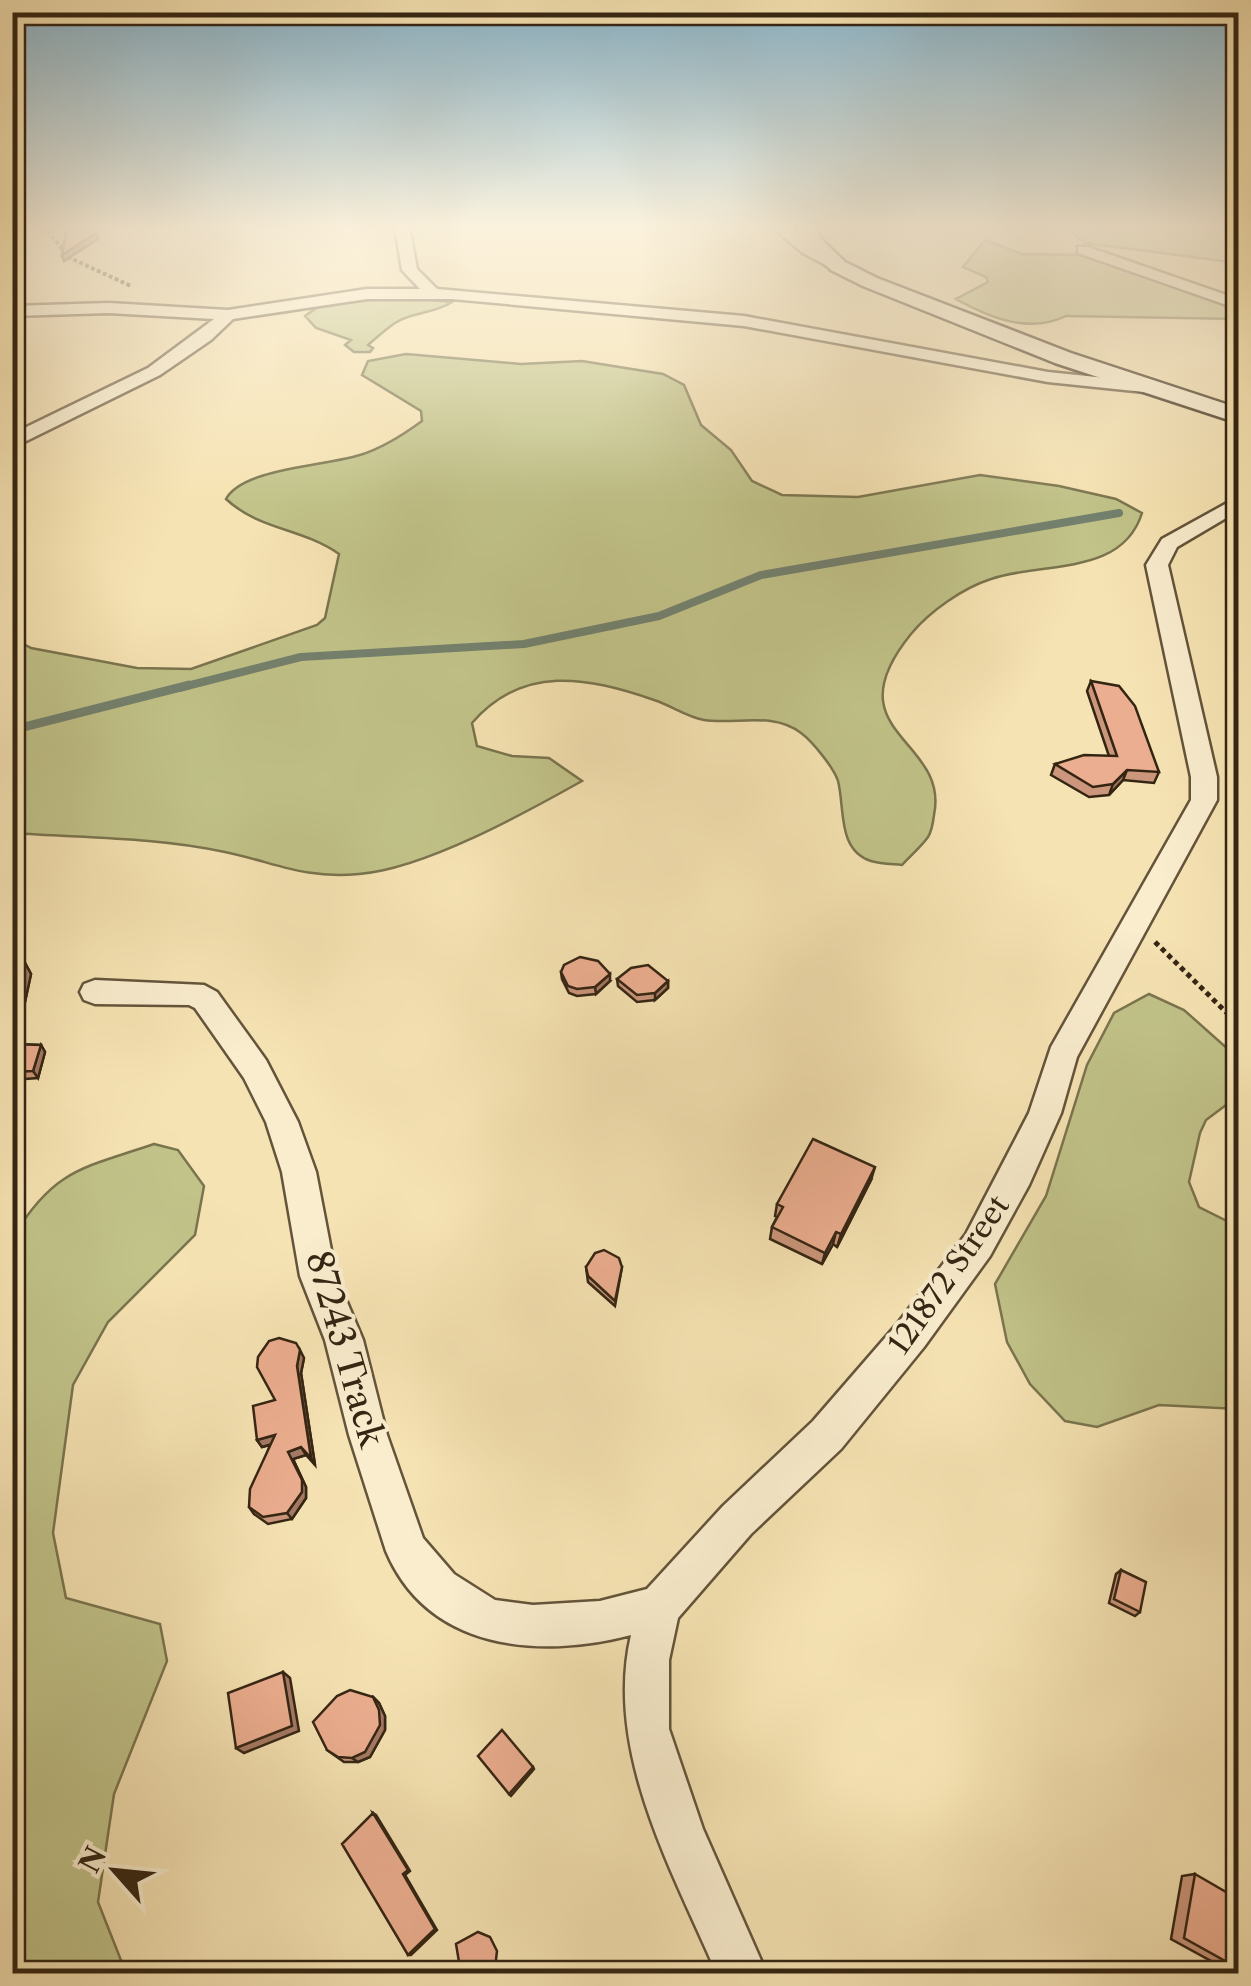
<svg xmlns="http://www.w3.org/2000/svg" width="1251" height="1986" font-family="'Libre Caslon Text',serif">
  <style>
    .green { fill: #c1c389; stroke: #7a744e; stroke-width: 2.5 }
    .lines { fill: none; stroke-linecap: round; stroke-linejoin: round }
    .stream-far1 { stroke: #73816e; stroke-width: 8 }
    .stream { stroke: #73816e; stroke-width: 9 }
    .street-casing { stroke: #64543b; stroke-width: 5 }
    .secondary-casing { stroke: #342513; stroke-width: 5 }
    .path-far2 { stroke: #342513; stroke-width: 4; stroke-dasharray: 4 2.5; stroke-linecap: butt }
    .path-far1 { stroke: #342513; stroke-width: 5; stroke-dasharray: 5 4; stroke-linecap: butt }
    .path { stroke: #342513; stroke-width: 8; stroke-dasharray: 9 6; stroke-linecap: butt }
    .street { fill: #f9edce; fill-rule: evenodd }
    .secondary { fill: #f9edce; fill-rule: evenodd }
    .wall { fill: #cb967c; stroke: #342513; stroke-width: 2.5 }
    .shaded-wall { fill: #a57a65; stroke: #342513; stroke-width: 2.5 }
    .building { fill: #ecae90; stroke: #342513; stroke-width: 2.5 }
    .labels { text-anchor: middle; stroke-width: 8; stroke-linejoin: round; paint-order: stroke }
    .street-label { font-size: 30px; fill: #342513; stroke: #f9edce }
    .near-street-label { font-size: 35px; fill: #342513; stroke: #f9edce }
  </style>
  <rect width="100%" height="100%" fill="#f6e3b3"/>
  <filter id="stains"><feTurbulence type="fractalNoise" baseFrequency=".002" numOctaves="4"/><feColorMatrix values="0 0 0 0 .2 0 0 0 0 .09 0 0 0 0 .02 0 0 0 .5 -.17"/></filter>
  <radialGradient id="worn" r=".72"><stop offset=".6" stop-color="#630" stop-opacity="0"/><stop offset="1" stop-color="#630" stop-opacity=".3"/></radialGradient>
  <!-- green -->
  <path class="green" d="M1065,226H1215L1238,240V263L1085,243Z
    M985,240L1022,254L1080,255L1238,308V319L1066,316C1029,334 990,318 956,299L988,282L986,277L963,267Z
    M398,297L452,302C434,314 411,312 395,323C386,329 376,338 368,345L373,348L370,352H354L345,345L351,340L316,328L305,316L319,306Z
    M406,354L521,364L582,361L663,374L684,385L701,425L731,450L752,481L782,495L858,497L980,475L1059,486L1116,499L1142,513C1122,577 1043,561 991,579C963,588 930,611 911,634C830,734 950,738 934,815C933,823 932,831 928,837C921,847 910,856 902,865C892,864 881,864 871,861C837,850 845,808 838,781C834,768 812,741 801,733C772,711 736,725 704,720C687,717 670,705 654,700C587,677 523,664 472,723L477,746L512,756L549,758L582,781C525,813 424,869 359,874C303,879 277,863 225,852C156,837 83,838 13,833V638L31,648L137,668L191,669L317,625L325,618L339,554C302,528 259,530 226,499C243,468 326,466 360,455C383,448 403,435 422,421L421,411L362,375L368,361Z
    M1149,994L1184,1010L1238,1058V1096L1206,1120L1200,1133L1189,1182L1199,1207L1227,1221L1238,1222V1409L1159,1405L1097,1427L1065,1421L1030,1384L1007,1342L995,1284L1046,1196L1087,1065L1114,1013Z
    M154,1144L178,1150L204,1186L195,1235L108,1322L73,1385L53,1533L66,1598L160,1624L167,1661L114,1794L98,1902L126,1973H13V1237C54,1169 83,1168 154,1144Z"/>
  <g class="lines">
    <!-- stream-far1 -->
    <path class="stream-far1" d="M179,688L301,657L524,644L659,616L761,575L1119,513"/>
    <!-- stream -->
    <path class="stream" d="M12,730L189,685"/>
    <defs>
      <path id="street" d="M395,226H409L417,269L437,289L744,316L1048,372L1154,383L1163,388L1154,393L1048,382L744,326L452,299H367L233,319L211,340L160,375L12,448V434L148,368L214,319L109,313L12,316V306L109,303L228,310L367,289H420L402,270Z
        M771,226H788L846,266L833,269L803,253Z
        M1078,247H1088L1238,299V309L1078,253Z
        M1238,497V511L1177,547L1168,565L1217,777V800L1077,1057L1061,1113L1029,1185L990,1256L924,1347L841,1449L751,1534L678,1618L669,1660V1729L703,1829L767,1974H717C672,1870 604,1751 631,1635C540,1659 428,1651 386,1551L349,1435L325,1340L300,1276L282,1172L266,1122L244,1078L195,1008L189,1005L95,1004L84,1000L80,992L84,984L95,980L204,985L217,992L266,1060L298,1122L316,1172L336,1276L363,1340L387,1435L423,1538L454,1574L495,1600L533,1605L600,1601L647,1589L723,1506L813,1421L898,1323L966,1234L1029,1113L1051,1047L1191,800V777L1146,565L1162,539Z"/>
      <path id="secondary" d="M796,226H815L821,239L845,262L877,278L1071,353L1238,408V423L1055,363L863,286L831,270L805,246Z"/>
    </defs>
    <!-- street casing -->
    <use href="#street" class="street-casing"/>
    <!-- secondary casing -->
    <use href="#secondary" class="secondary-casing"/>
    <!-- path-far2 -->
    <path class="path-far2" d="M43,226L70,258L131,286"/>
    <!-- path-far1 -->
    <path class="path-far1" d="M1155,942L1233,1019"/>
    <!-- path -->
    <path class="path" d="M1230,1017L1238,1024"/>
    <!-- street -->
    <use href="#street" class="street"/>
    <!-- secondary -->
    <use href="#secondary" class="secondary"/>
  </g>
  <!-- wall -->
  <path class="wall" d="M1091,681L1159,772L1154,783L1123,780L1109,795L1089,797L1051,775L1055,764L1109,756L1087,691Z
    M12,939L31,974L22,1016L12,1011Z
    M561,972L610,981L596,994L577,996L569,993L562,979Z
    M617,979L668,981V988L655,1000L637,1002L618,986Z
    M12,1044L41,1045L45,1052L38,1078L12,1080Z
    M871,1180L837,1247L833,1244L822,1264L770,1239L772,1227L777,1217L775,1216L777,1204Z
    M586,1267H622L615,1306L588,1282Z
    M304,1358L301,1373L315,1465L306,1455L293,1459L306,1487V1498L292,1519L268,1524L254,1514L249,1507L270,1445L262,1447L257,1440L275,1400Z
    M1238,1469V1542L1231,1539Z
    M1121,1570L1140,1612L1135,1616L1109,1603L1116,1574Z
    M373,1697L379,1703L385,1716V1730L370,1757L358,1762H344L327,1750Z
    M1195,1874L1238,1974H1218L1220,1966L1171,1939L1182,1876Z"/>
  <!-- shaded-wall -->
  <path class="shaded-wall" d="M96,233L98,239L64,261L62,255Z
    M1127,770L1123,780L1109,795L1113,784Z
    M12,939L31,974L22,1016L15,1005Z
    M610,974V981L596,994L595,987Z
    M668,981V988L655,1000V993Z
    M41,1045L45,1052L38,1078L33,1071Z
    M875,1167L871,1180L837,1247L841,1234Z
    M836,1232L833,1244L822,1264L825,1253Z
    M300,1350L304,1358L301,1373L315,1465L311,1458L297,1366Z
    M275,1435L279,1442L262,1447L257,1440Z
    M301,1447L306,1455L293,1459L306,1487V1498L292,1519L287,1513L288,1452Z
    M283,1672L290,1678L299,1731L244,1753L236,1748Z
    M373,1697L379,1703L385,1716V1730L370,1757L358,1762L352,1758Z
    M533,1767L534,1769L511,1796L509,1794Z
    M373,1813L376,1815L410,1871L405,1875L437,1930L411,1955H408L403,1874Z"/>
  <!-- building -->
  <path class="building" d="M67,226H93L96,233L62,255Z
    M1091,681L1119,686L1135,706L1159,772L1127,770L1113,784L1093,787L1055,764L1084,755L1117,756Z
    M12,940L25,963L15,1005L12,1004Z
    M580,957L598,961L610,974L595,987L577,989L568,986L561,972L564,965Z
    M648,965L668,981L655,993L637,995L617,979L631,968Z
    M12,1044L41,1045L33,1071L12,1072Z
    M813,1139L875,1167L841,1234L836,1232L825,1253L772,1227L783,1207L777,1204Z
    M604,1250L619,1258L622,1267L615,1301L588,1276L586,1267L595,1253Z
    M279,1338L296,1343L300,1350L297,1366L311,1458L301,1447L288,1452L302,1480V1492L287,1513L263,1517L249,1507L250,1489L275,1435L257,1440L253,1406L275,1400L257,1367L258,1357L269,1341Z
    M1121,1570L1146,1582L1140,1612L1114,1599Z
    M283,1672L292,1726L236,1748L228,1693Z
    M350,1690L373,1697L379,1710L380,1725L365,1752L352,1758L338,1757L327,1750L313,1722L337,1696Z
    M502,1730L533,1767L509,1794L478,1756Z
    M373,1813L408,1870L403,1874L435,1929L408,1955L342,1844Z
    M1195,1874L1238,1899V1974H1233L1234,1966L1184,1938Z
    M478,1932L490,1937L497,1951L495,1969L490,1974H461L456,1944Z"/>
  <!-- sky -->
  <linearGradient id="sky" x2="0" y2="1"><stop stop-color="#8ab8d0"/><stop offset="0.45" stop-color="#fbf2dd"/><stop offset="1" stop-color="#fbf2dd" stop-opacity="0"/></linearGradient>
  <rect width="1251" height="504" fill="url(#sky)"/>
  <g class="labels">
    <!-- street labels -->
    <g class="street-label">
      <text transform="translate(949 1275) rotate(-55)" y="10">121872 Street</text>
    </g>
    <!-- near-street labels -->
    <g class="near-street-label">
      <text transform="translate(345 1349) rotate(74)" y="12">87243 Track</text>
    </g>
  </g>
  <!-- margin -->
  <rect width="1251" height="1986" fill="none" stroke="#f6e3b3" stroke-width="50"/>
  <rect x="15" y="15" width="1221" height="1956" fill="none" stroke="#342513" stroke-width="5"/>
  <rect x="25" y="25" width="1201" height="1936" fill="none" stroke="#342513" stroke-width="2.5"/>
  <!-- north arrow -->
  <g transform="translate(115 1871) rotate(297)" stroke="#f9edce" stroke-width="8" paint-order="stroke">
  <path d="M0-8L18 38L0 25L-18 38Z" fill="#342513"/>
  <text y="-15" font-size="28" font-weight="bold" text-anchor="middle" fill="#342513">N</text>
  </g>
  <rect width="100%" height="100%" filter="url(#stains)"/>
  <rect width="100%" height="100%" fill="url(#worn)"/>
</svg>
